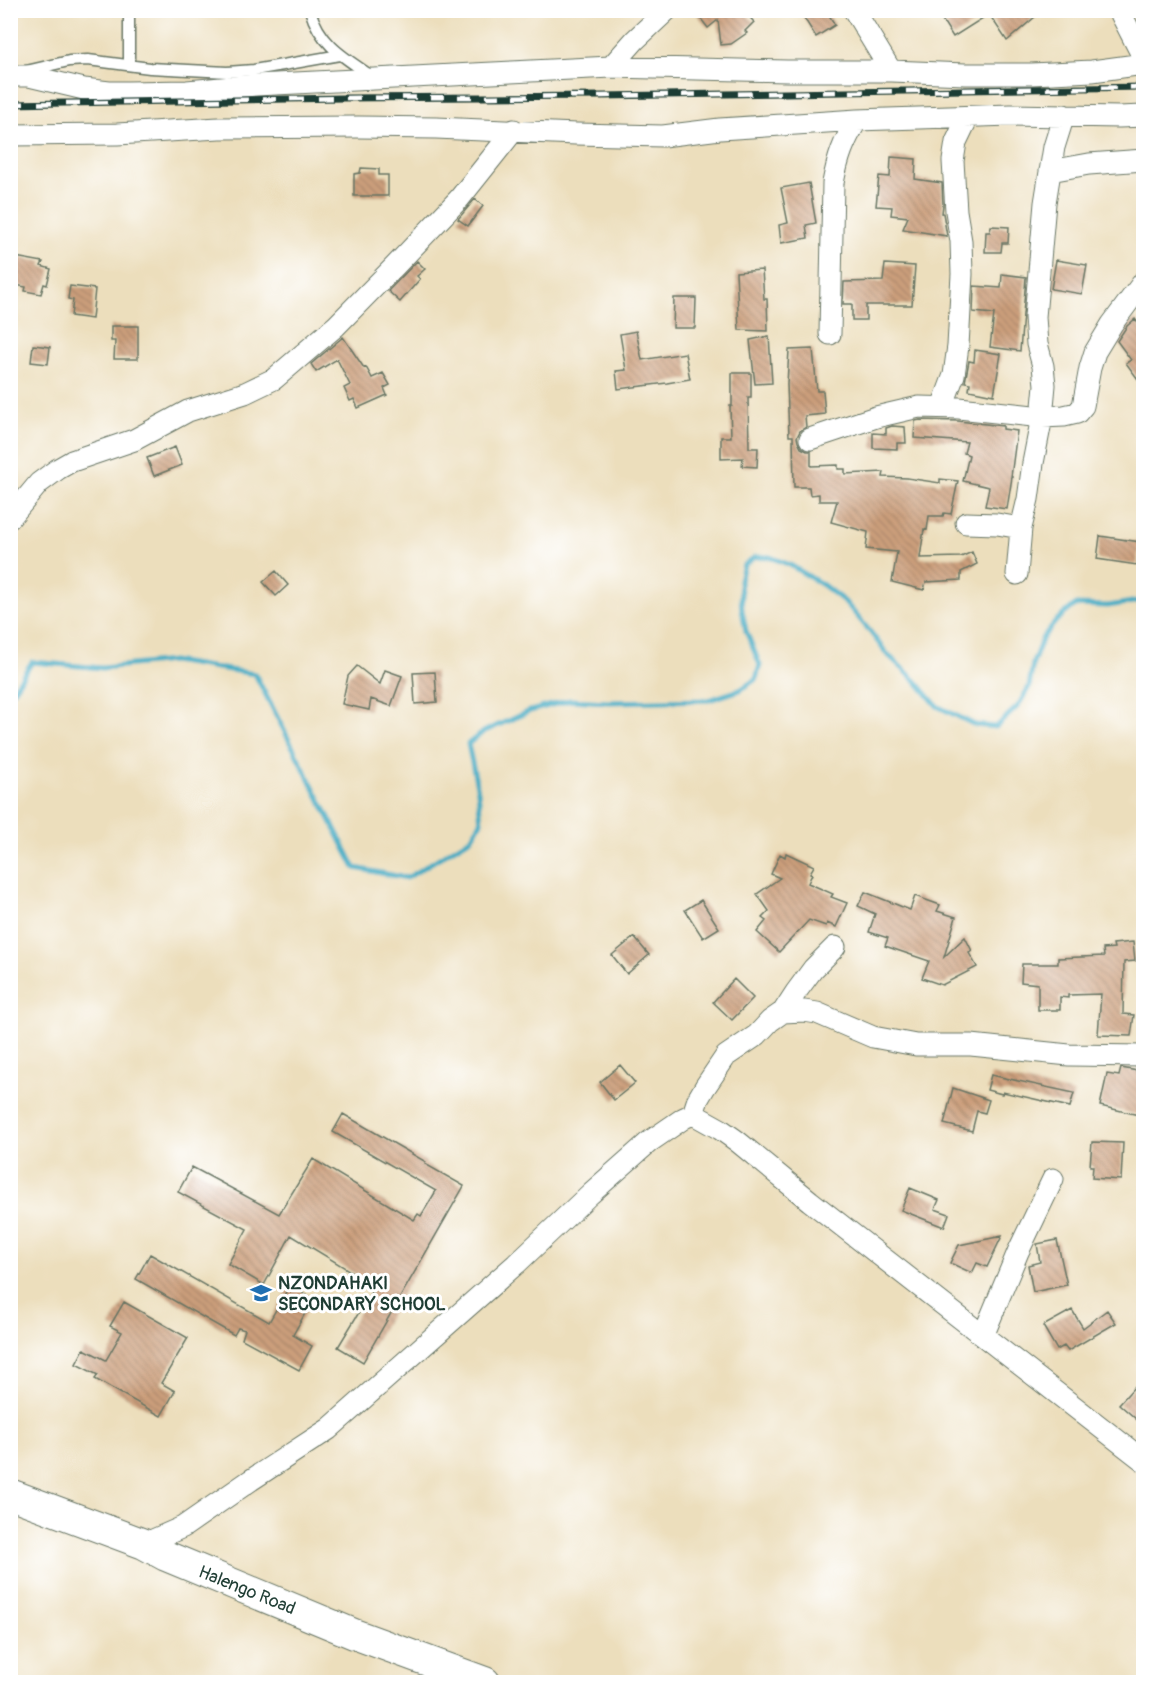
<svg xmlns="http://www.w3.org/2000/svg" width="1154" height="1693" font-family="Pangolin,sans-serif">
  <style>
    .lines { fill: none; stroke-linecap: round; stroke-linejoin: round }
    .stream { stroke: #42aac2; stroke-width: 5 }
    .building { fill: url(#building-back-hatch) }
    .lane-casing { stroke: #677564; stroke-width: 13 }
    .street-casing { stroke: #677564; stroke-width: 23 }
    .secondary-casing { stroke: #677564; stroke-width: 32 }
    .lane { stroke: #fff; stroke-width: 10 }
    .street { stroke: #fff; stroke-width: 21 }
    .secondary { stroke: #fff; stroke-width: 30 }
    .rail-casing { stroke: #1f3d34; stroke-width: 7 }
    .rail { stroke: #fff; stroke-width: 4.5; stroke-dasharray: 14; stroke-linecap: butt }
    .labels { text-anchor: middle; stroke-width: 6; stroke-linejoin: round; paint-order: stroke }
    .poi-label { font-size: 18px; font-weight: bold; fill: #1f3d34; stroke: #fff; text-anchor: start }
    .street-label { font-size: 18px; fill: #1f3d34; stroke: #fff }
  </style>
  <defs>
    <pattern id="building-back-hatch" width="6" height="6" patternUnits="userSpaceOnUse" patternTransform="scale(1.5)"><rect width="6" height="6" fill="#cc9f7b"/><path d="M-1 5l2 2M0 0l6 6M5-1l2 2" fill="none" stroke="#a58366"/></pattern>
  </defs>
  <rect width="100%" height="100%" fill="#fff"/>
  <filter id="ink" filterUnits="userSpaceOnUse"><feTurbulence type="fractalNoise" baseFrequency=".0167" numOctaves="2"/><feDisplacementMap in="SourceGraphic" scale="12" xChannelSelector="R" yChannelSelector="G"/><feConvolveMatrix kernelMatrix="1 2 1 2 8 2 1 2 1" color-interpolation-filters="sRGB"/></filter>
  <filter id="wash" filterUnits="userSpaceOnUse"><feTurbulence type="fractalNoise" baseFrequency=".008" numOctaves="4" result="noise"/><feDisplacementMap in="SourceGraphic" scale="24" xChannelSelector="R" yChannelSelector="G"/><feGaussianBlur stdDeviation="1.35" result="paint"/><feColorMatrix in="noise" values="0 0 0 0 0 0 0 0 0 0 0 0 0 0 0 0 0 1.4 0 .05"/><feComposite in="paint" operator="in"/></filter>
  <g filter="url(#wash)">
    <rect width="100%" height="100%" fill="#ecdebc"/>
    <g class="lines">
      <!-- stream -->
      <path class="stream" d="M10,695L32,662L102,668L172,661L255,674L355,868L407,878L471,838L481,822L478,791L468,744L483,732L530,711L570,700L608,702L709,700L740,690L756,679L760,665L746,631L742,610L740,580L744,565L755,557H770L790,565L823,585L845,602L868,629L887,654L916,681L937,706L975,725L996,727L1018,706L1029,687L1033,663L1043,637L1057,620L1075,605L1108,606L1139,601L1144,602"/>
    </g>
    <g id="blocks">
      <!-- building -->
      <path class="building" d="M694,10H743L754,22L745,31L747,33L731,44L721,45L718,20L708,28Z
        M799,10H826L835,25L816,37Z
        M953,10H1043L1007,41L989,14L953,37L941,18Z
        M891,157L916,159L915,179L942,183L943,205L942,213H943L947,236L903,229L908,217L891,215L892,207L876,206L879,176L890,177Z
        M361,168L379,169V175H388V196H354V174L360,173Z
        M809,183L816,223L806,225L808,238L781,243L779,225L788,223L781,188Z
        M475,199L483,206L468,226L458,219Z
        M991,226L1009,227L1008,243H1002L1001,252H985L986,232H990Z
        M10,256L43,262L41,266L51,269L47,285L44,284L41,294L25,291L26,287L10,284Z
        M1056,260L1087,265L1082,294L1051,289Z
        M417,261L425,269L417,276L420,279L400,302L388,291Z
        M885,264L915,266L912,305H866V320H852V304H843L844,282L883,281Z
        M762,270L764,299H767L768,331L739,330L736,272Z
        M1002,274L1026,277L1020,351L990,347L994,314L973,312L974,286L1001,288Z
        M70,286L95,289L92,319L71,316L73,300L68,299Z
        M674,298H696L695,328H673Z
        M1135,319L1143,330V386L1126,363L1131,360L1117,341L1127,326Z
        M111,326H138V359H114L115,341H111Z
        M636,331L642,360L685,353L690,379L667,383L618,389L616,371L626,370L620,334Z
        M769,336L772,383L755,384L750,340Z
        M343,337L364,368L366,367L372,378L383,373L390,385L384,388L387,395L358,408L354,399L350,401L344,388L350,385L337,359L316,372L311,364Z
        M33,345L50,347L48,364L31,362Z
        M813,349L817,391H823L825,414L805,416L806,427L800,431L797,437L798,442L801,448L807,451H811V466L838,465V469H845V474L884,472L883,477L907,478L940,483V479L958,481L951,514L944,513L943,516H929L927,530L924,529L920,558L961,557L972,552L977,564L961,572V580L926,582L924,590L892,582L897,552L866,549L868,532L831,522L837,501H819V494L810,495L809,487H794L793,436H789L787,384L789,350Z
        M975,350L1001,354L994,395L969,390L970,383L965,382L969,361L974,362Z
        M732,373H751V398H748L749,448H758L757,467L742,466L743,458L721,459V437H731L730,406H732Z
        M920,420L958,421L1003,426V429L1017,431L1011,477H1012L1007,509L985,506L989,487L963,481L969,455L964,453L967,442L914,438L915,421Z
        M892,426L905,427L906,443H897V449L873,448V433L886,434V428Z
        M175,447L182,465L154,476L147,458Z
        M1100,536L1140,542L1137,565L1097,559Z
        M276,571L288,585L276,596L263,582Z
        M357,666L380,684L385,670L402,676L391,706L371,699L369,710L342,704L348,676Z
        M435,672L437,702L415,704L413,673Z
        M786,853L814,866L810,873L812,874L808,883L833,894L831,897L847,903L836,927L827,923L826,926L809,920L779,952L757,932L766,921L762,918L769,911L757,894L780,878L771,874L780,854L785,857Z
        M865,892L910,910L915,896L940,905L937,911L956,917L944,957L965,937L972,951L969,953L977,967L942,985L922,978L929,961L885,946L888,938L869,932L875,914L858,906Z
        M701,900L719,928L703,938L685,910Z
        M634,937L649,955L627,974L612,955Z
        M1133,942L1135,961L1124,962L1123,1014L1134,1015L1131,1036L1098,1035L1101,994L1068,995V998L1060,997V1010H1038V984L1021,982L1022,964H1058V958L1104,956L1103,949L1114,948L1113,944Z
        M734,979L753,998L732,1020L713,1002Z
        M620,1065L635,1083L614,1100L600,1082Z
        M1121,1068L1143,1072V1116L1100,1106L1107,1074L1119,1076Z
        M991,1075L1074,1093L1070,1107L1003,1092L1002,1094L987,1090Z
        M953,1088L989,1100L985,1113L977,1111L972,1131L944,1124Z
        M343,1114L426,1162L425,1164L464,1186L363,1362L338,1347L375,1286L291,1235L264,1285L228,1264L247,1229L178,1192L192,1167L279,1214L313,1159L414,1220L418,1214L421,1216L436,1191L333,1132Z
        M1092,1142L1123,1143L1121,1180L1092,1178L1093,1166H1090Z
        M910,1188L939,1200L935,1209L949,1214L944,1227L901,1210Z
        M1002,1236L987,1267L977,1263L972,1273L950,1263L959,1245Z
        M1057,1240L1067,1285L1033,1292L1028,1265L1040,1262L1037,1244Z
        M150,1254L269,1322L290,1285L313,1299L293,1335L312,1346L299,1370L242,1339L245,1330L238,1328L234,1335L136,1279Z
        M124,1302L188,1338L161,1383L175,1391L161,1416L95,1379L98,1375L76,1364L84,1349L106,1360L122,1332L110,1326Z
        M1072,1310L1083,1328L1107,1310L1116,1323L1068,1351L1064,1346L1057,1350L1043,1326Z
        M1136,1385L1143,1392V1425L1119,1404Z"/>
    </g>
  </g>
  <g filter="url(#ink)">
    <use href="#blocks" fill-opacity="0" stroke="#677564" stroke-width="1.5"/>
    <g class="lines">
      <defs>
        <path id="lane" d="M129,10V65
          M310,10C320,45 345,58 373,77
          M26,71L69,61L88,60L150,68L227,72L254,70L340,55"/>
        <path id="street" d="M854,10L891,71
          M1119,10L1144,59
          M611,67L635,40L667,10
          M10,76H29L84,89L109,92H128L187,91L256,85L611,67L787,71H891L965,74H1032L1092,71L1144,64
          M10,135L117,134L219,128L359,127L436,128L576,134L663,136L720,129L857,120L1011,115L1119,117L1144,116
          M1050,171L1089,164L1144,160
          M830,334L833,183C838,157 843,143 857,120
          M942,407L954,375L958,346L962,274L961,241L956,211L953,161L956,142L968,117
          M810,439L876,417L919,407L959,408L1042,417L1064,416L1077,413L1083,406L1090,368L1095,352L1112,324L1144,281
          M10,518L39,483L58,469L72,461L134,440L188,411L245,393L274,379L336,326L395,266L459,199L514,130
          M966,523L997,524L1021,528
          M1017,574L1021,528L1028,499L1033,463L1042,417L1045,385L1043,366L1037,344L1035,317L1045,203L1054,147L1064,115
          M783,1012L804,1011L817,1013L873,1037L916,1045H971L1069,1055L1144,1056
          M693,1114L698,1099L705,1087L726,1056L757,1035L770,1021L783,1012L796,992L813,969L835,947
          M983,1336L1018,1252L1053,1179
          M144,1544L183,1527L251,1480L329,1429L516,1264L590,1194L649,1142L684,1118L693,1114L720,1129L737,1141L810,1201L1144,1461"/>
        <path id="secondary" d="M10,1494L144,1544L166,1556L354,1634L485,1682"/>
      </defs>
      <!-- lane casing -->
      <use href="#lane" class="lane-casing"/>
      <!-- street casing -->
      <use href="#street" class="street-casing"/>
      <!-- secondary casing -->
      <use href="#secondary" class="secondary-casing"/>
      <!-- lane -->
      <use href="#lane" class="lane"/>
      <!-- street -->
      <use href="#street" class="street"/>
      <!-- secondary -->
      <use href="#secondary" class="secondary"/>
      <defs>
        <path id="rail" d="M10,104L343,98L602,96L1144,87"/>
      </defs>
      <!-- rail casing -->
      <use href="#rail" class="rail-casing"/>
      <!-- rail -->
      <use href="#rail" class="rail"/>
    </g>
  </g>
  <!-- icons -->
  <defs>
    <symbol id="school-bare" viewBox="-9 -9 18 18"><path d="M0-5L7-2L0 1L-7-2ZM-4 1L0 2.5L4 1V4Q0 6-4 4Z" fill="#1f6fb2" stroke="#fff" stroke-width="2.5" paint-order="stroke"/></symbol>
  </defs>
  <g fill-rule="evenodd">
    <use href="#school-bare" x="246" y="1278" width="30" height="30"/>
  </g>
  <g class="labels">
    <!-- poi labels -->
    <g class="poi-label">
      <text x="278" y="1289">NZONDAHAKI<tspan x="278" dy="21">SECONDARY SCHOOL</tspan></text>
    </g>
    <!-- street labels -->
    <g class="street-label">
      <text transform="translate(247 1590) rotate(22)" y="6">Halengo Road</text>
    </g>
  </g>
  <!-- margin -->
  <rect width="1154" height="1693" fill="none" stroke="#fff" stroke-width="36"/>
</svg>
